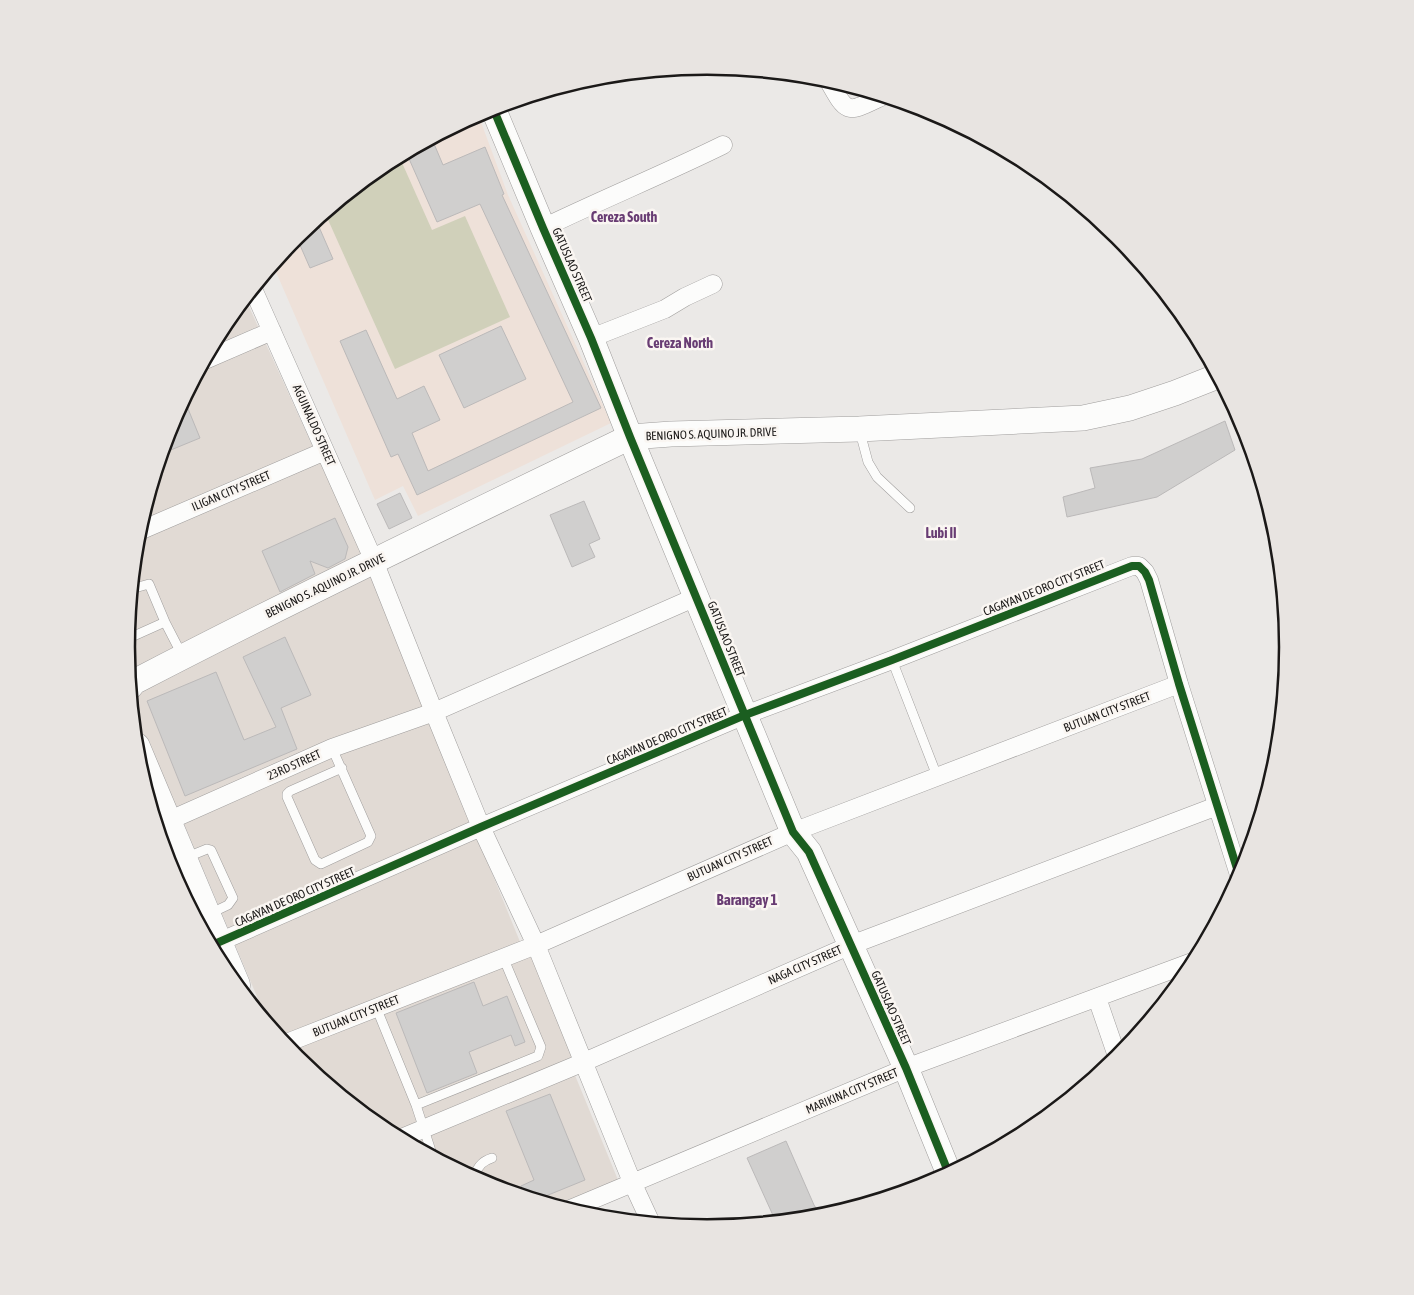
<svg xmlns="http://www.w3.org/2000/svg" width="1414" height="1295" font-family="'Asap Condensed',sans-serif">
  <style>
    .built { fill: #e1dad4 }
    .education { fill: #eee1d9 }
    .green { fill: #d0d0ba }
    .building { fill: #d0cfce; stroke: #bbb9b9 }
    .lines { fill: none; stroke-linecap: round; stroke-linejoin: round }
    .lane-casing { stroke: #9f9d9c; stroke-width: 10 }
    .street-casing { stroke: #9f9d9c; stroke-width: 19 }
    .secondary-casing { stroke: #9f9d9c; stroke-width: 26 }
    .primary-casing { stroke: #9f9d9c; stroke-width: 29 }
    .lane { stroke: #fcfcfb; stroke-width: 9 }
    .street { stroke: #fcfcfb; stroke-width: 18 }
    .secondary { stroke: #fcfcfb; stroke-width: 25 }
    .primary { stroke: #fcfcfb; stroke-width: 28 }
    .cycleway-casing { stroke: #faf6f2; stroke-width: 11 }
    .cycleway { stroke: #1b5e20; stroke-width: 8 }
    .labels { text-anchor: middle; stroke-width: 5; stroke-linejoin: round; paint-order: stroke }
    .street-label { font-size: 12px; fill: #1b1918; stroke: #faf6f2 }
    .neighbourhood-label { font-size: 14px; font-weight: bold; fill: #683c73; stroke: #faf6f2 }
    .quarter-label { font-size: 15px; font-weight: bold; fill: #683c73; stroke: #faf6f2 }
    .rim { fill: none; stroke: #1b1918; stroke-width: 2.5 }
  </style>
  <rect width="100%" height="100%" fill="#ebe9e7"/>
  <!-- built -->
  <path class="built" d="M245,298L360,550L525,954L532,952L574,1061L570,1063L618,1180L558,1207L484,1184L384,1131L296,1058L269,1025L176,805L153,815L137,761L126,647L137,534L170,425L224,324Z"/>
  <!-- education -->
  <path class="education" d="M478,114L508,195L611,423L418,516L403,486L375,500L273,265L296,236L384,164Z"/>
  <!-- green -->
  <path class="green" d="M399,156L432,230L465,216L510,317L395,369L325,213L384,164Z"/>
  <!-- building -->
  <path class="building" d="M432,139L443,165L485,147L504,194L502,195L601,408L417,495L398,454L391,457L340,341L366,330L397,399L424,386L440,420L412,433L428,471L573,402L480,204L437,222L406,152Z
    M316,220L333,259L310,268L296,236Z
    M501,326L526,379L464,408L439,355Z
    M184,399L200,438L161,454L170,425Z
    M1225,421L1235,450L1157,497L1067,517L1063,497L1095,488L1090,468L1142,459Z
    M400,493L412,518L389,529L377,504Z
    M584,501L600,539L589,544L595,557L572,567L550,515Z
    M335,518L348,547L345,559L328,568L310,561L315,574L280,592L262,551Z
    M285,637L311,695L281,708L297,749L185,796L147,701L216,672L244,740L276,727L243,657Z
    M474,982L483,1006L507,996L525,1042L515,1046L511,1035L469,1052L477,1073L427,1093L396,1013Z
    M550,1094L585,1180L536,1200L525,1197L521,1186L534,1180L506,1111Z
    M421,1141L425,1153L411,1145Z
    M786,1141L814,1205L822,1217L776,1222L747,1158Z"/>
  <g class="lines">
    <defs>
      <path id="lane" d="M860,432L868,462L877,477L910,508
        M131,589L149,584L165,622L182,655
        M127,639L165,622
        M892,660L937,776
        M332,748L371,836L368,842L321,864L315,860L287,797V794L290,791L342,768
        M185,858L207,849L211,850L233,898L228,905L209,914
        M376,1007L416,1105L433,1157
        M416,1105L538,1056L541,1047L503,957
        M477,1180L475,1174C479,1165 483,1161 492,1158"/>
      <path id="street" d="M828,80C848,116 847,113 883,96
        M543,228C603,199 664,174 723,145
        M253,289L374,561L434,712L481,827L536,945L632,1182L651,1223
        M591,338L665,309L685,297L713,284
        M205,360L272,331
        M137,532L325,451
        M159,825L332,748L434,712L696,597
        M210,946L481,827L745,715L892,660L1132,566H1139L1145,572L1149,580L1179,684L1240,878
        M1097,998L1118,1059
        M284,1044L536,945L793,832L1179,684
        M399,1139L584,1062L851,945L1217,806
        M568,1210L906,1068L1195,961"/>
      <path id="secondary" d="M493,108L543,228L591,338L630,437L793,832L809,852L906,1068L949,1174
        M130,687L134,682C298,597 464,517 630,437L671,434L859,429L1083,418L1130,408L1175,393L1218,376"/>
      <path id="primary" d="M136,747L236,985"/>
    </defs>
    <!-- lane casing -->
    <use href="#lane" class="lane-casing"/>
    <!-- street casing -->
    <use href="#street" class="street-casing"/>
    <!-- secondary casing -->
    <use href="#secondary" class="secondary-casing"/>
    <!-- primary casing -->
    <use href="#primary" class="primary-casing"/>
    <!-- lane -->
    <use href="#lane" class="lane"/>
    <!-- street -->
    <use href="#street" class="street"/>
    <!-- secondary -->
    <use href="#secondary" class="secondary"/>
    <!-- primary -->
    <use href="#primary" class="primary"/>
    <defs>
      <path id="cycleway" d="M493,108L543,228L591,338L630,437L793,832L809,852L906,1068L949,1174
        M210,946L481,827L745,715L892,660L1132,566H1139L1145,572L1149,580L1179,684L1240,878"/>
    </defs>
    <!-- cycleway casing -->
    <use href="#cycleway" class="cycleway-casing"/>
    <!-- cycleway -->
    <use href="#cycleway" class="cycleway"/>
  </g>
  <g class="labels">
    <!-- street labels -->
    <g class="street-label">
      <text transform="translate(572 265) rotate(66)" y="4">GATUSLAO STREET</text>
      <text transform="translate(314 425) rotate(66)" y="4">AGUINALDO STREET</text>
      <text transform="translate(711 434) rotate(-2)" y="4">BENIGNO S. AQUINO JR. DRIVE</text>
      <text transform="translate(231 491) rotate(-23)" y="4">ILIGAN CITY STREET</text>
      <text transform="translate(325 586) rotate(-26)" y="4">BENIGNO S. AQUINO JR. DRIVE</text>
      <text transform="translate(1044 588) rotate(-22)" y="4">CAGAYAN DE ORO CITY STREET</text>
      <text transform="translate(726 639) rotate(68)" y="4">GATUSLAO STREET</text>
      <text transform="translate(1107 712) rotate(-21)" y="4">BUTUAN CITY STREET</text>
      <text transform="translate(667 736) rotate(-23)" y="4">CAGAYAN DE ORO CITY STREET</text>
      <text transform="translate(294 765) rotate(-24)" y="4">23RD STREET</text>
      <text transform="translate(730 859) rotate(-24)" y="4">BUTUAN CITY STREET</text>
      <text transform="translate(295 897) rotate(-24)" y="4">CAGAYAN DE ORO CITY STREET</text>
      <text transform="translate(805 965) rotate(-24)" y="4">NAGA CITY STREET</text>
      <text transform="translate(891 1008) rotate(66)" y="4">GATUSLAO STREET</text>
      <text transform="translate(356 1016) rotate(-22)" y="4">BUTUAN CITY STREET</text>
      <text transform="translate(852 1091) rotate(-23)" y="4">MARIKINA CITY STREET</text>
    </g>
    <!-- neighbourhood labels -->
    <g class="neighbourhood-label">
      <text x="624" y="222">Cereza South</text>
      <text x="680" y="348">Cereza North</text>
      <text x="941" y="538">Lubi II</text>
    </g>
    <!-- quarter labels -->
    <g class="quarter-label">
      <text x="747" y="905">Barangay 1</text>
    </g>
  </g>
  <!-- crop -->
  <path d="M0 0H1414V1295H0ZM135 647a572 572 0 1 1 1144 0a572 572 0 1 1-1144 0Z" fill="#e8e4e1" fill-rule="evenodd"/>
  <path class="rim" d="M135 647a572 572 0 1 1 1144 0a572 572 0 1 1-1144 0Z"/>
</svg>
